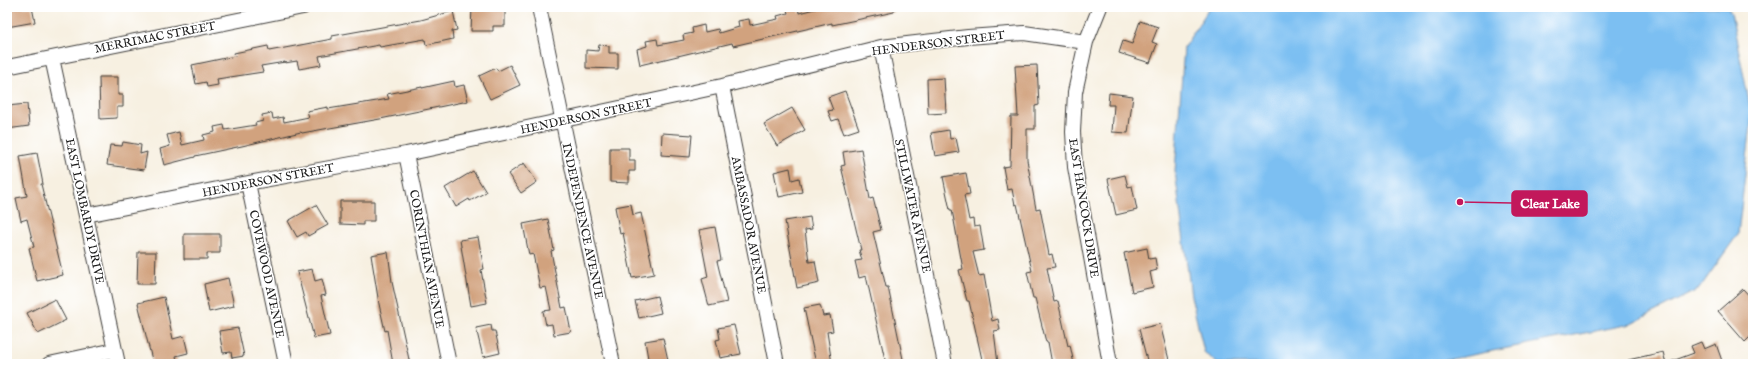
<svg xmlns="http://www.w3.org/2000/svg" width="1760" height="371" font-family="'IM FELL English',serif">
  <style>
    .water { fill: #7cbff2; stroke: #4c6e87 }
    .building { fill: #d1a27e }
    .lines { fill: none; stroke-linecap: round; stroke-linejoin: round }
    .street-casing { stroke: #3d3c3a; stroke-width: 16 }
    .street { stroke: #fff; stroke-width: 14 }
    .labels { text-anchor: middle; stroke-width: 3; stroke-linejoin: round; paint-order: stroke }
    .street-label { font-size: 12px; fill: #1c1c1c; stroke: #fff }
    .leader { fill: none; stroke: #c2185b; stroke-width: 1.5 }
    .callout-dot { fill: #c2185b; stroke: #fff; stroke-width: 1.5 }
    .callout { fill: #c2185b; stroke: #c2185b; stroke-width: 1.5 }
    .callout-label { font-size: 13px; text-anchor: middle; font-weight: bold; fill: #fff }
  </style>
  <rect width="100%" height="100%" fill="#fff"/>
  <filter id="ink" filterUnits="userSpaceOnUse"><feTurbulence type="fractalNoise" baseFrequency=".025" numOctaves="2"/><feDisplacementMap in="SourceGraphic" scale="8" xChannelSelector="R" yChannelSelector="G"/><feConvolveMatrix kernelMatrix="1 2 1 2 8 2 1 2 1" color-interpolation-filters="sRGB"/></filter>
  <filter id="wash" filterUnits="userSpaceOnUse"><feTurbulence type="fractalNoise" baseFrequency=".012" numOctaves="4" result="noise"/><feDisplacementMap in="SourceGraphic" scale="16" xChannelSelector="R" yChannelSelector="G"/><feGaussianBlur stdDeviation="0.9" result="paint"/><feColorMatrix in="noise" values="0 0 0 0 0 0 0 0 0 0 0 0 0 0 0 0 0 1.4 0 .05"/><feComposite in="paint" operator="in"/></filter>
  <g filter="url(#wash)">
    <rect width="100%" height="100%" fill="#f7f0e1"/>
    <!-- water -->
    <path class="water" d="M1210,7H1728L1731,13L1752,116L1738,234L1699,289L1631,324L1426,364H1218L1204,352L1191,296L1175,171L1184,47Z"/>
    <g id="blocks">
      <!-- building -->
      <path class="building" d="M12,7H32L35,22L7,27V10L12,9Z
        M472,7L505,8V26H493V31H471Z
        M786,7H798L799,13L822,7H894V12L832,25V23L733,46L732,43L640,65L637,49L647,46L646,41L657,39L658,45L684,40L683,35L693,33L692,28L704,25L705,32L718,29L719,33L739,27L738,21L749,19L750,25L778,19L777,16L788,13Z
        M453,11L457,30L452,31L453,39L426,45L425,39L380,47L379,45L319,56L321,65L299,69L297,61L285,63V62L261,66L263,72L217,79L218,85L207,87L206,82L196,84L192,65L235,56L234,53L268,46L269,51L332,39V36L421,20Z
        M1140,21L1158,27L1152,42L1157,44L1150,63L1119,53L1123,41L1132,44Z
        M599,45L609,46V53H618V69L586,68V50L598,51Z
        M510,65L520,85L490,99L479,76L496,68L498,71Z
        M1037,65L1039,105L1035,106V129H1027V160L1036,209L1040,208L1049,255L1052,254L1055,267L1047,268L1054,302L1058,301L1068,346L1070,345L1074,364H1052L1048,342H1046L1035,298H1033L1027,272L1032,271L1017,204L1015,205L1012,189L1007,190L1003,167L1010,166L1011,116H1018L1015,66Z
        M99,77H118V95H123V107H117V118L100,119Z
        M944,78L946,113L928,114L927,79Z
        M454,81L455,87L464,85L468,101L380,119L302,133L301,132L242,146L195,156V157L164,165L160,149L170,146L167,135L179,132L182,145L204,140L203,135L215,132L214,127L224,125L225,130L256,125L255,123L263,121L262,115L272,113L273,119L283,117L284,122L309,117L307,111L328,107V109L389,99L387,94L422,87V88Z
        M845,91L859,129L844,134L838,119L832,121L828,111L833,110L828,97Z
        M1109,93L1133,96L1128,133L1112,132L1114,105H1108Z
        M27,104L29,126L7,129V106Z
        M792,108L805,130L777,146L764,124Z
        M949,130L950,139L956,138L959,152L935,156L931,133Z
        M662,133L692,135L690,157L661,155Z
        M123,142L141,145L140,154L147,152L144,170L107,165L110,145L122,146Z
        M610,148H629V160H635V171H629V183L610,182Z
        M861,149L870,199L873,198L881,230L873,232L886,287H888L904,364H886L866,276L859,278L855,261L862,260L859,250H861L841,166L845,165L843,152Z
        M37,153L43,184H41L63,275L37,281L29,248L34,247L27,219L21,221L16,198L27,196L20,156Z
        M524,163L537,182L521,193L508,174Z
        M790,168L792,180L799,178L802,192L779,197L774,172Z
        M473,171L486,192L470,201L469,199L456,207L445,188Z
        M966,173L970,194L964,195L969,220L973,219L974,227L980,226L984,250L973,252L979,276L984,275L992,321L998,319L1000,330L994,331L998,364H983L969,301H967L959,270L963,269L952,210H950L943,177Z
        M1125,175L1128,187L1132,186L1137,210L1116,215L1108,179Z
        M340,201H374V221H363V225L340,224Z
        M631,204L633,215L641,213L654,274L632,278L623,233L620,234L615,207Z
        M316,205L328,225L308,236L306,232L297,237L288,221Z
        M810,217L812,229L805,230L809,262L815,261L819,283L797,288L785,221Z
        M548,219L554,250L551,251L562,308L566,307L571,332L554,335L552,324L546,325L543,311L551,310L546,287L540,288L533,254L529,255L523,224Z
        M715,227L721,260L717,261L727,302L709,306L702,279L708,277L699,230Z
        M184,234H220V253H207V259H184Z
        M478,237L484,269L481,270L487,303L471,306L460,240Z
        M1147,248L1149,259L1155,258L1157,270L1150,272L1153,287L1132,292L1124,253Z
        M138,252H156L155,284H137Z
        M388,252L392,282L410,364H393L387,330L385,331L379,304L371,255Z
        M312,269L315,281L322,279L326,295L321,296L330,335L314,338L297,272Z
        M228,278L234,306L209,312L204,284Z
        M1743,289L1753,300V334L1745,342L1718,311Z
        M657,296L661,313L639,318L635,301Z
        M164,297L173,339L184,336L188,353L176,356L178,364H153L138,303Z
        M55,299L66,320L38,334L27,313Z
        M820,305L823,316L830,315L833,331L827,332L832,364H816L804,308Z
        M1160,324L1169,360L1148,364L1139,329Z
        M491,325L492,331H495L500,353L483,357L476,328Z
        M734,325L741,354L720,358L716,340L720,339L718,328Z
        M238,328L244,356L232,358L231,352L223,353L219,331Z
        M663,338L668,360L664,361L665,364H649L645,341Z
        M1701,342L1704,349L1716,344L1722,361L1715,364H1667V363L1694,353L1691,346Z
        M1663,352L1666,364H1629L1628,360Z"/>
    </g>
  </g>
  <g filter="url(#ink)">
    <use href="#blocks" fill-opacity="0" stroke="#3d3c3a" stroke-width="1"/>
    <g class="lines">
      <defs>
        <path id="street" d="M539,7L613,364
          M1100,7L1086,42L1075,92L1073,132L1075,167L1110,364
          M881,47L945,364
          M52,58L118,364
          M7,67L303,7
          M722,86L777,364
          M406,154L449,364
          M248,183L286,364
          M86,215L248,183L406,154L722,86L881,47L968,37L1024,33L1086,42
          M49,364L115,350"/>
      </defs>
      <!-- street casing -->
      <use href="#street" class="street-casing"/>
      <!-- street -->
      <use href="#street" class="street"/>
    </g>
  </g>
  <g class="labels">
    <!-- street labels -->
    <g class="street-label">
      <text transform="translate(155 37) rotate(-11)" y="4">MERRIMAC STREET</text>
      <text transform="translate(938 43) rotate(-7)" y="4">HENDERSON STREET</text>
      <text transform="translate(586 116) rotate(-12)" y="4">HENDERSON STREET</text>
      <text transform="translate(268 180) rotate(-11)" y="4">HENDERSON STREET</text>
      <text transform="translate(913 206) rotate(78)" y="4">STILLWATER AVENUE</text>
      <text transform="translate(1084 208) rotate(81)" y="4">EAST HANCOCK DRIVE</text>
      <text transform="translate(85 211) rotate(78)" y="4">EAST LOMBARDY DRIVE</text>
      <text transform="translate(583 221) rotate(78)" y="4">INDEPENDENCE AVENUE</text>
      <text transform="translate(749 225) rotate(79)" y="4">AMBASSADOR AVENUE</text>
      <text transform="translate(427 259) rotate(79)" y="4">CORINTHIAN AVENUE</text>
      <text transform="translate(267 274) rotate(78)" y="4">COVEWOOD AVENUE</text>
    </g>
  </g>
  <!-- callouts -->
  <path class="leader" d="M1460 202L1512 203"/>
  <circle class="callout-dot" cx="1460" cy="202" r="4"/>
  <rect class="callout" x="1512" y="191" width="75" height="25" rx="4"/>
  <g class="callout-label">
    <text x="1550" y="208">Clear Lake</text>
  </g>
  <!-- margin -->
  <rect width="1760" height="371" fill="none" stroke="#fff" stroke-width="24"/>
</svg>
